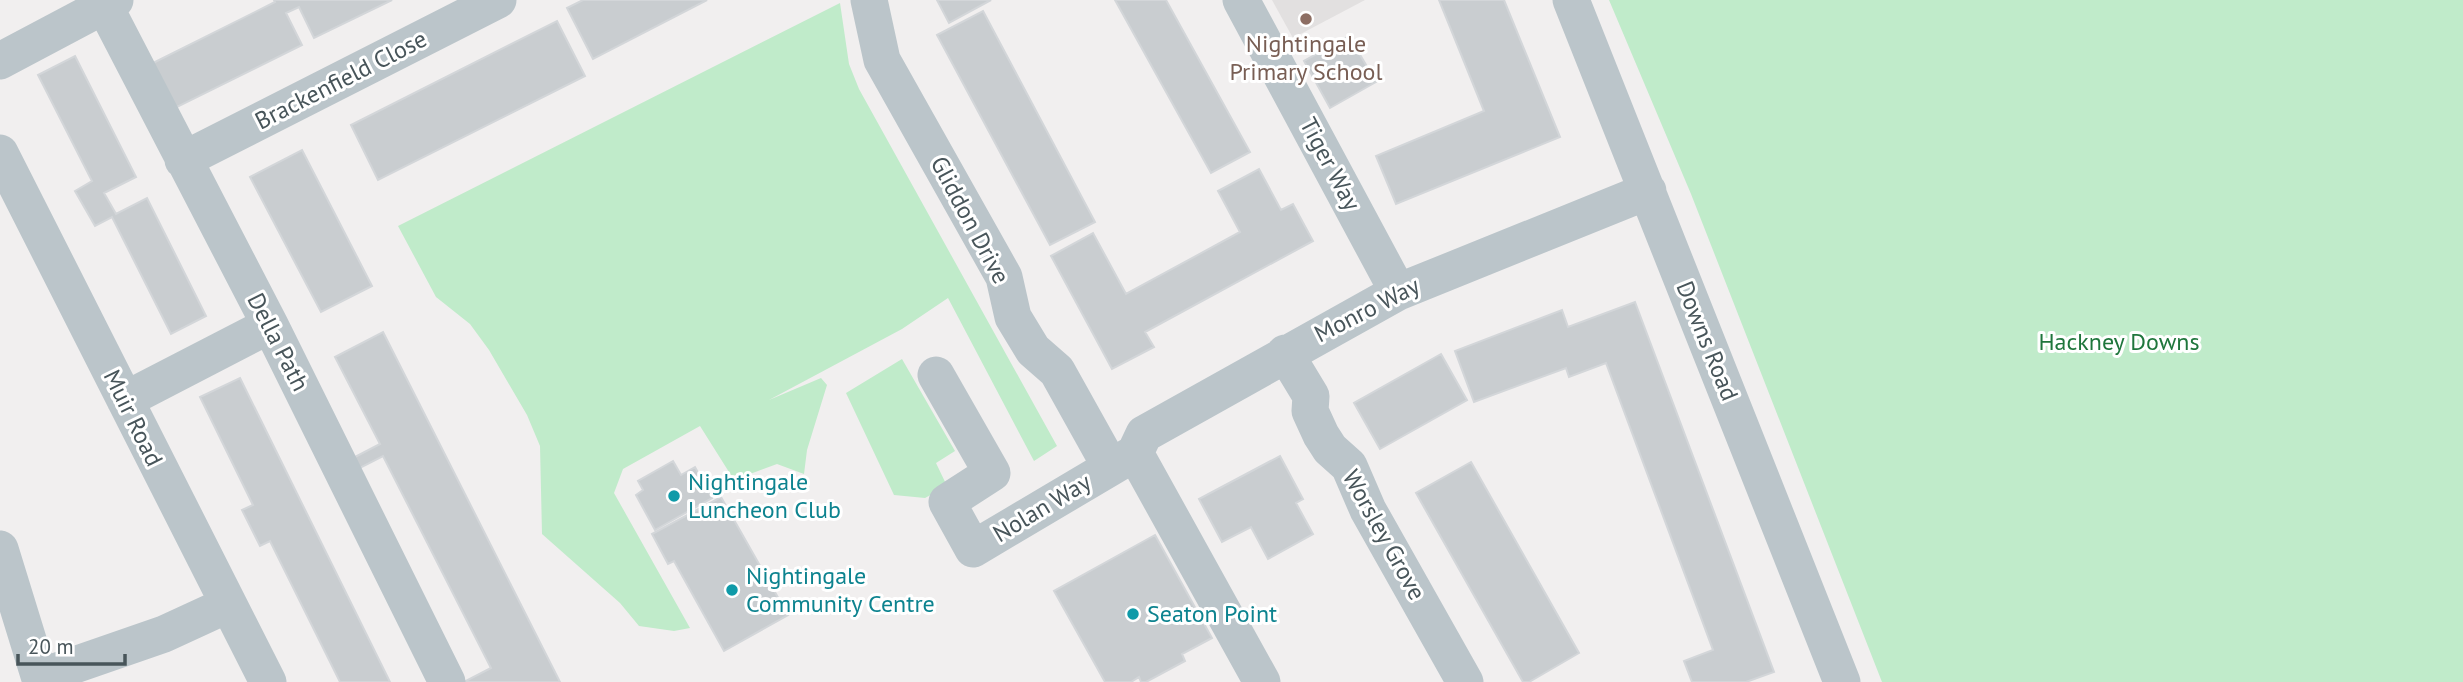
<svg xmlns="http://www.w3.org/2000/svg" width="2463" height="682" font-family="'PT Sans',sans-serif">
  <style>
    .education { fill: #e2e0e0 }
    .green { fill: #c0ebca }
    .building { fill: #c9cdd0; stroke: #d3d6d9; stroke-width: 2 }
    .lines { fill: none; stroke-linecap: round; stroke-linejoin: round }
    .minor { stroke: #bbc5ca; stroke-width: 37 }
    .education-dot { fill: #8d6e63; stroke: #fff; stroke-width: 2.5 }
    .culture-dot { fill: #0f9aa8; stroke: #fff; stroke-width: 2.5 }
    .labels { text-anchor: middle; stroke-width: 6; stroke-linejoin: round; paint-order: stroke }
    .education-label { font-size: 24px; fill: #785e54; stroke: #fff }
    .street-label { font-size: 24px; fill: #48555a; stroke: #fff }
    .park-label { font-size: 24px; fill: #1f763c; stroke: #fff }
    .culture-label { font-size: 24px; fill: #0d838f; stroke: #fff; text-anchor: start }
  </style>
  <rect width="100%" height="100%" fill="#f1efef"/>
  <!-- education -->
  <path class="education" d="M1272,0H1365L1293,38Z"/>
  <!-- green -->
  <path class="green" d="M1609,0H2463V682H1882L1691,194Z
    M840,3L849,64L859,89L1057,446L1034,461L948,298L902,329L769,400L821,378L827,385L807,450L804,474L777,464L734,480L700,426L623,469L614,493L690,628L674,631L639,626L620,603L542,534L540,446L527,415L489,350L470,324L436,297L398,226Z
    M902,359L955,451L936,463L947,486L925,498L894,495L846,393Z"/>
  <!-- building -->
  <path class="building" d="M274,0H392L314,38L299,7L286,13L302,45L175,108L153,63L275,2Z
    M583,0H707L593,59L567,8Z
    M937,0H991L949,23Z
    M1115,0H1166L1250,152L1211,173Z
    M1439,0H1504L1560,137L1396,204L1376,156L1484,111Z
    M983,11L1095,222L1050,245L937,35Z
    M557,21L585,76L378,180L351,125Z
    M1349,36L1376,82L1330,108L1304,61Z
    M75,56L136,177L104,193L116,214L147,198L206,316L171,334L112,217L95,226L75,191L92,181L38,75Z
    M302,150L372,286L321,312L250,177Z
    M1259,169L1281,210L1293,204L1313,241L1145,332L1154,347L1112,369L1051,256L1093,233L1126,294L1240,232L1218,191Z
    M1635,302L1774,672L1746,682H1692L1684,661L1713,650L1606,363L1569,377L1566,368L1474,402L1455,351L1562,310L1568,327Z
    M383,332L560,682H464L491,668L383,456L358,469L353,458L380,444L335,357Z
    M1441,354L1467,400L1380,449L1354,403Z
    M240,378L390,682H340L270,541L260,546L242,510L253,505L200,397Z
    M1280,456L1303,499L1296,503L1313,534L1268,559L1251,527L1222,542L1199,499Z
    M673,461L681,475L695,467L712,498L655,530L636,495L643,490L638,481Z
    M673,461L681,475L695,467L712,498L655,530L636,495L643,490L638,481Z
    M1471,462L1579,653L1529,682H1523L1416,493Z
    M721,497L788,615L724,651L674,561L668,564L652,534Z
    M721,497L788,615L724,651L674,561L668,564L652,534Z
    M1155,535L1212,638L1182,654L1185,661L1146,682H1141L1139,677L1131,682H1105L1054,591Z"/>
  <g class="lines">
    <!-- minor -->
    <path class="minor" d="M869,0L882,60L1004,277L1013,317L1033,350L1057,371L1110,466
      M1241,0L1398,292
      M1571,0L1842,682
      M104,5L270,325L447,682
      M0,61L115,0
      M0,153L268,682
      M183,160L498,0
      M1285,353L1311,396L1310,411L1321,435L1330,449L1349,466L1368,510L1465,682
      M936,375L992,473L947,502L973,549L1135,453L1144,434L1398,292L1648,191
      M125,400L270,325
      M1135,453L1262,682
      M0,549L41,682
      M40,677L164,634L227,605"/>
  </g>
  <!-- markers -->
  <circle class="education-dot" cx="1306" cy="19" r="7"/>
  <g class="culture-dot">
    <circle cx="674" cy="496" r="7"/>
    <circle cx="732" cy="590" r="7"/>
    <circle cx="1133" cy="614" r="7"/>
  </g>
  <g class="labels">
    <!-- education labels -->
    <g class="education-label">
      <text x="1306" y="52">Nightingale<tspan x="1306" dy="28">Primary School</tspan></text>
    </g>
    <!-- street labels -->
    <g class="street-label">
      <text transform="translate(341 80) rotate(-27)" y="8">Brackenfield Close</text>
      <text transform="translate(1330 164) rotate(62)" y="8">Tiger Way</text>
      <text transform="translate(970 220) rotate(62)" y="8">Gliddon Drive</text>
      <text transform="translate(1367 310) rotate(-27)" y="8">Monro Way</text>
      <text transform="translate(1707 341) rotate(68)" y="8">Downs Road</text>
      <text transform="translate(278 342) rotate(63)" y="8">Della Path</text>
      <text transform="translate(133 418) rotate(64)" y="8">Muir Road</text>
      <text transform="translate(1042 508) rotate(-31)" y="8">Nolan Way</text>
      <text transform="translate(1384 535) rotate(61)" y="8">Worsley Grove</text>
    </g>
    <!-- park labels -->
    <g class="park-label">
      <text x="2119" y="350">Hackney Downs</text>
    </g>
    <!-- culture labels -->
    <g class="culture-label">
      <text x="688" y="490">Nightingale<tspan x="688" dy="28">Luncheon Club</tspan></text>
      <text x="746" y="584">Nightingale<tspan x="746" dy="28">Community Centre</tspan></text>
      <text x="1147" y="622">Seaton Point</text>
    </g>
  </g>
  <!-- scale -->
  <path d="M18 654v10h107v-10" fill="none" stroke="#48555a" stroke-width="3.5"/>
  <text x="28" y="654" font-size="21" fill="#48555a" stroke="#ffffff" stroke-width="5" paint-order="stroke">20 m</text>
</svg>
